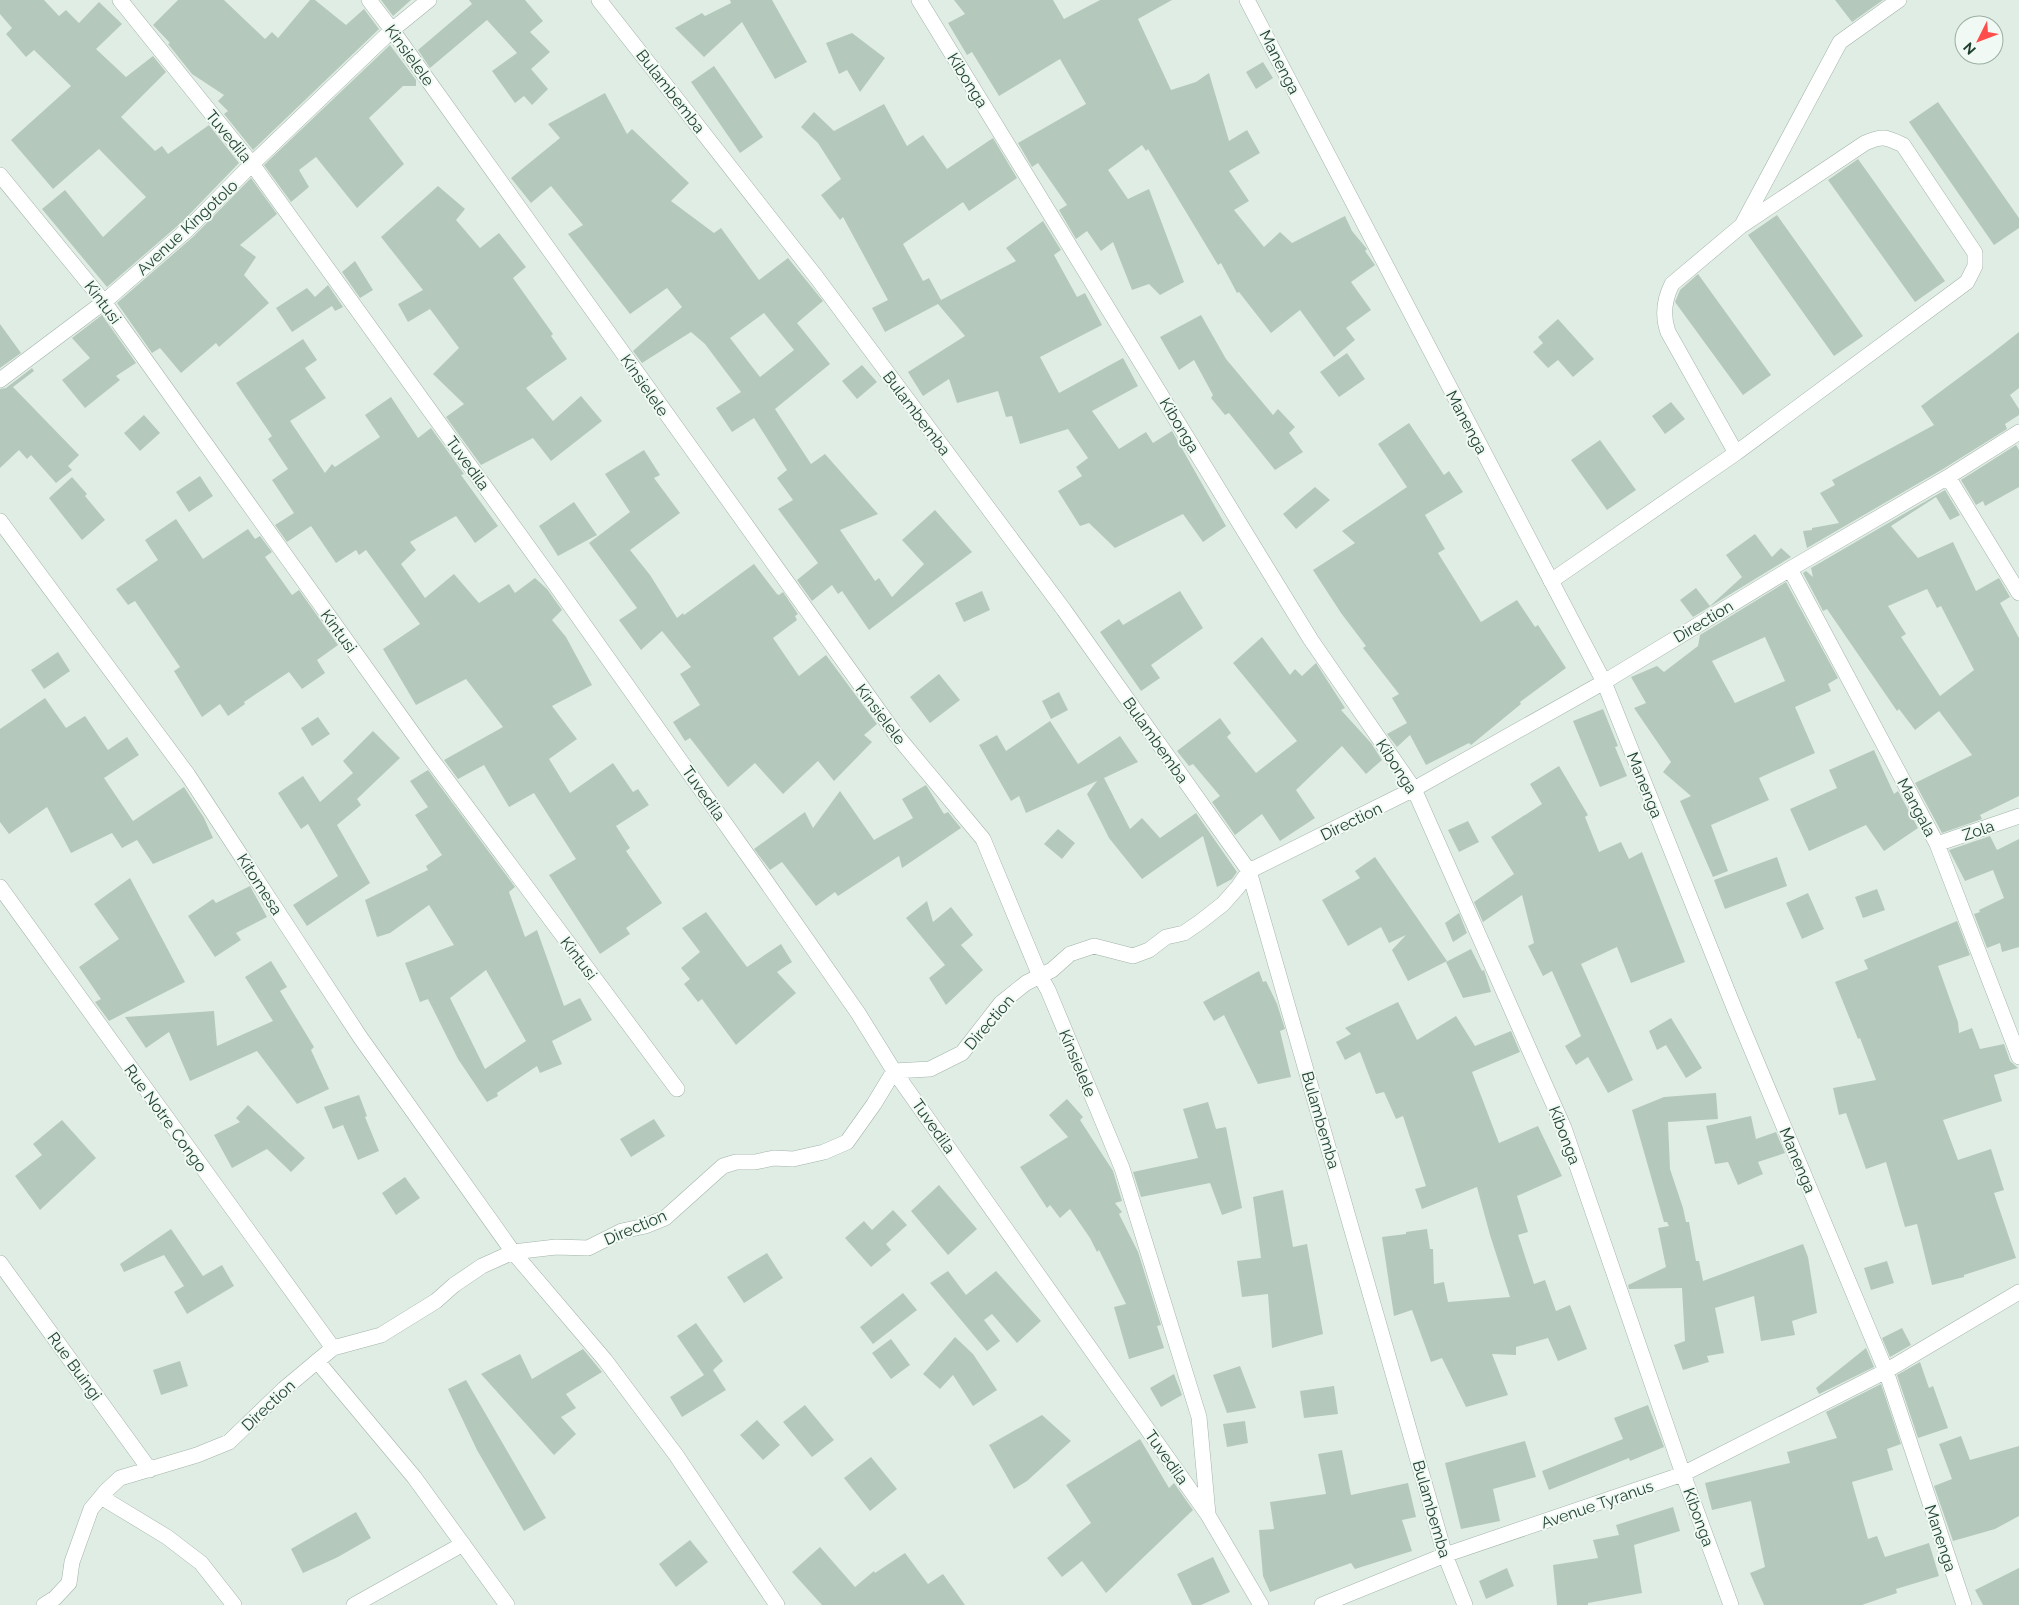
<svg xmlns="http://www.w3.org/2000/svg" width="2019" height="1605" font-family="Raleway,sans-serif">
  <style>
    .building { fill: #b5c8bc; fill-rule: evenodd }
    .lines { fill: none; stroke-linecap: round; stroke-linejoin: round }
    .lane-casing { stroke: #a2b5aa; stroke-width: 16 }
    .street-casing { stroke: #a2b5aa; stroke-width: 16 }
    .lane { stroke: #fff; stroke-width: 15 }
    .street { stroke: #fff; stroke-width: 15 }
    .labels { text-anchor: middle; stroke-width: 4; stroke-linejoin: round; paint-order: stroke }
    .street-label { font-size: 16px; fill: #1e3f2e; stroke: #f0f9f3 }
  </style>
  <rect width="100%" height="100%" fill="#e0ede4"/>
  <!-- building -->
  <path class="building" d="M0,0H44L59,16L66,10L79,23L99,2L122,24L96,49L126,77L153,56L166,72L121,117L155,151L162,146L168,154L209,125L239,163L182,222L107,287L42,209L65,190L103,237L146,197L99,149L53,189L11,140L71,86L34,50L26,57L6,34L12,28L0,14Z
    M178,0H224L265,39L272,32L278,38L310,0H315L346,25L364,9L379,29L253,150L224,114L228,111L218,101L224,95L192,74L168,44L170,43L153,25Z
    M381,0H411L393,16Z
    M469,0H525L543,21L530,32L550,52L531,69L548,89L532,105L524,96L515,103L492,71L517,53L487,20L430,68L418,50L472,4Z
    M730,0H772L807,62L775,79L742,22L704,57L675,28L702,13L705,16L731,3Z
    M954,0H1053L1064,19L1100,0H1172L1138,19L1171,90L1196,82L1209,73L1229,141L1247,130L1260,153L1229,171L1249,201L1234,210L1264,247L1280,232L1292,243L1345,216L1352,231L1367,249L1365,251L1375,265L1351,282L1371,310L1346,328L1355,340L1334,357L1300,310L1271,333L1239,292L1237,293L1221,263L1218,265L1148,149L1146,151L1142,145L1108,170L1128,199L1149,189L1184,282L1160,295L1149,284L1132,290L1113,242L1101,251L1087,231L1076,239L1059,210L1067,205L1038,163L1032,167L1018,143L1086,104L1060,59L999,96L972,52L967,55L948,23L965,14Z
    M1835,0H1883L1852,22Z
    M852,33L885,58L860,92L847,70L839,74L826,43Z
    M390,45L416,80V86H403L369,118L404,164L357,208L316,157L299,170L309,187L291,202L264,165Z
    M1263,62L1273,78L1256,89L1246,72Z
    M714,66L763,137L740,153L691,82Z
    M605,93L627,134L632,129L689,183L671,201L714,233L721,228L759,280L788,258L823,301L797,323L830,364L775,409L811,464L825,454L878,514L840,530L875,581L879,578L892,597L924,564L902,540L935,510L972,552L869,630L842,591L838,594L832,585L812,601L797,580L818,563L778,509L793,500L777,478L787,470L754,418L732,432L716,408L741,392L705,344L691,332L642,363L633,351L682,307L667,288L630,314L568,234L583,225L551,186L531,203L511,178L560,138L548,124ZM764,313L794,350L760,377L730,338Z
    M1938,102L2019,218V228L1994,245L1909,122Z
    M884,104L907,146L923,135L947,169L993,138L1017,178L969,211L963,202L903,244L923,281L929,278L941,300L1016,261L1006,248L1043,221L1061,250L1054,255L1077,297L1085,293L1102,325L1040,357L1059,393L1123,358L1138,386L1092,411L1119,449L1146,432L1153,443L1172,431L1226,526L1203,542L1183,514L1115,548L1089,523L1080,526L1058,491L1082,476L1076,467L1088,458L1068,429L1020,444L1012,416L1006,417L998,391L957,403L949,379L923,396L908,372L965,336L938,304L885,332L872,308L888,300L843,217L840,220L821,195L841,179L818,143L801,127L814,112L834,131Z
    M1858,159L1945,281L1915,302L1828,180Z
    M251,178L277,214L240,245L256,257L244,275L269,303L219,347L216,343L181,373L160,348L152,353L117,303L194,236Z
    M438,186L465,209L456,220L480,248L499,233L526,267L513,278L553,334L551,336L567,359L526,388L553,421L581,396L602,421L551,461L533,438L481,465L446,417L464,404L433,374L459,348L430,309L408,322L398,304L423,290L381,237Z
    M1777,215L1863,336L1834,356L1748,235Z
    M355,261L373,290L360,298L342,272Z
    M1698,274L1771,375L1743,395L1675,302L1680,290Z
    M328,285L343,307L335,311L332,306L292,332L276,308L307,288L315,297Z
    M102,315L136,363L116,376L120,380L85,408L62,380L90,358L72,338Z
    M1201,315L1226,359L1273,415L1278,409L1295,427L1289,433L1303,452L1275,470L1229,413L1225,415L1211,398L1213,395L1194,360L1179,370L1160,337Z
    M1558,319L1594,359L1573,377L1558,360L1548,368L1533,352L1543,343L1538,337Z
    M0,324L21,353L0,368Z
    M2019,332V388L2010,395L2019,409V415L2005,424L2007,429L1943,469L1807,548L1803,531L1812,530V528L1839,523L1820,493L1835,485L1832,480L1934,425L1921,406L1991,354Z
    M303,339L317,360L305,368L326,398L290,421L325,473L332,464L335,467L380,437L365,415L391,397L418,438L431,428L464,474L461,475L498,526L475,543L456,516L410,542L416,550L401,564L425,598L454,574L479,603L509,584L515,593L535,578L547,589L562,610L552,620L566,637L592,685L552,706L577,739L549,759L570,793L613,763L633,792L638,789L649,805L616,826L630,848L626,851L662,903L626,928L630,934L600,954L549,875L576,859L534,793L509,807L484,765L458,779L444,760L503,727L466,679L416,705L383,649L420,624L366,550L359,555L356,550L336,563L311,526L287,542L275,525L294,513L272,480L288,469L268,439L272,436L236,383Z
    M1347,353L1365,379L1339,397L1320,372Z
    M862,365L877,382L857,399L842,381Z
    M32,368L34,371L13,387L79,455L68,466L72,470L56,483L31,455L27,459L19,450L0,468V389L6,388Z
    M1671,402L1685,419L1665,434L1652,416Z
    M144,415L160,433L140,451L124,433Z
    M1409,423L1444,475L1449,471L1463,492L1425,515L1445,549L1438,553L1481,622L1517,600L1535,627L1538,625L1566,668L1520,702L1521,704L1471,745L1469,743L1426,765L1410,735L1397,747L1387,734L1407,723L1392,698L1399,694L1363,648L1366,646L1341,613L1313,570L1355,543L1342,531L1407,487L1378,444Z
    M1600,440L1636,490L1607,510L1571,460Z
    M2016,445L2019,450V487L1985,506L1983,501L1976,505L1961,480Z
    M644,450L660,475L654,478L680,513L630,550L650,575L677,618L683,613L684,615L754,564L777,594L779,595L783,592L798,614L795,616L797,620L773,638L799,676L826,655L877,724L864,735L872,742L834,781L818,761L783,794L755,763L728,787L690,738L685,741L673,722L700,705L680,674L691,667L662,631L641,650L619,620L637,608L589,543L630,512L605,474Z
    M200,476L213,496L189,512L176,492Z
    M72,477L87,494L85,496L105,520L82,540L49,498Z
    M1315,487L1330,500L1296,529L1283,514Z
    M1945,490L1960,515L1950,520L1936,497L1891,526L1918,558L1953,542L1976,591L1999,578L2010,597L2000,603L2019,638V796L1980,815L1982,819L1942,833L1915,783L1972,755L1939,711L1915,730L1899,709L1897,711L1827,609L1823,611L1803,573L1806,571L1813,577L1811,568ZM1927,589L1937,608L1941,606L1974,670L1940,696L1901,637L1906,634L1888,606Z
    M574,502L597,535L558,556L539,526Z
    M176,519L203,559L248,529L255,539L260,536L272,552L265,557L292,595L299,590L338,645L317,660L325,673L302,689L289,672L244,702L245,704L228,716L220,704L202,717L174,671L180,667L135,601L128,605L116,589L158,560L145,540Z
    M1755,534L1772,557L1781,548L1791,557L1693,617L1680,600L1696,588L1710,606L1742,577L1726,555Z
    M1786,582L1838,678L1828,684L1831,691L1795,707L1815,753L1759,778L1769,800L1711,825L1728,871L1713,877L1680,801L1691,796L1663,772L1671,762L1634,708L1646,703L1631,677L1657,666L1664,672L1698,646L1700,635ZM1765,637L1785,681L1735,703L1712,661Z
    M982,591L990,610L964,622L955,603Z
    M1180,591L1203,628L1151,665L1160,678L1141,691L1100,632L1119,619L1123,625Z
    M1262,637L1290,675L1295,669L1302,676L1316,663L1345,708L1341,710L1371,743L1382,760L1366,774L1342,746L1296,790L1315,818L1280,841L1262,814L1235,835L1212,802L1220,796L1193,764L1189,766L1177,751L1220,718L1231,733L1227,737L1256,773L1297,741L1233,663Z
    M58,652L70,671L44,689L31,670Z
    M939,674L960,700L930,723L910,697Z
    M1059,692L1068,710L1051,719L1042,701Z
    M45,698L66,728L85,716L108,750L127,737L139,755L104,778L133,821L184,787L204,818L213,838L153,864L137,840L122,848L112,833L71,853L47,807L9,834L0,822V729Z
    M1603,709L1618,746L1615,747L1627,776L1600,787L1573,721Z
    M318,717L330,734L312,746L301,728Z
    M1050,721L1078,764L1120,736L1138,762L1104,778L1130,829L1142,818L1160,838L1196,813L1237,872L1232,879L1217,887L1203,836L1142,879L1109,838L1087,794L1097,781L1026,813L1019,796L1011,801L979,745L997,735L1006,751Z
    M373,731L400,758L357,799L361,805L337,825L370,883L307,926L293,905L338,876L308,824L301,829L278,793L303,776L320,802L353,773L343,761Z
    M1874,750L1894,794L1898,791L1918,828L1884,851L1866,825L1809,851L1790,809L1837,788L1829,770Z
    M1559,766L1588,815L1585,817L1599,852L1621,842L1629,859L1642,852L1685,962L1631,983L1617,947L1581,964L1633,1080L1608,1093L1588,1057L1576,1065L1565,1046L1581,1036L1552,971L1543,976L1528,946L1534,943L1522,895L1483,922L1474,902L1514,874L1491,837L1542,804L1530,784Z
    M428,770L515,887L509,892L525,937L537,930L564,1006L580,998L592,1020L552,1041L562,1064L540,1073L537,1066L497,1093L498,1096L487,1102L458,1059L428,999L420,1002L405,963L454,945L429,905L390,933L377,937L365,900L428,870L426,866L442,855L415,815L428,807L410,781ZM486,970L526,1041L485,1069L450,998Z
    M926,785L944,814L948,812L961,828L902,868L899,856L838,896L835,892L816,906L782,862L770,870L754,849L805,812L813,828L840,791L874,840L913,818L902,799Z
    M1468,821L1479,842L1459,852L1448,830Z
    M1058,829L1075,843L1062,859L1044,844Z
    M1990,836L1997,850L2019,839V947L2002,952L2000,943L1987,948L1974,914L1980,912L1979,910L2004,898L1993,870L1965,881L1949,850Z
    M1375,857L1447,961L1408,981L1392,950L1406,935L1389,943L1381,927L1348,946L1322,900L1360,878L1355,871Z
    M1777,857L1787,886L1725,909L1714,880Z
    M130,878L185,982L109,1021L95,1002L101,999L79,967L119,939L94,904Z
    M250,886L267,917L236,933L241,940L215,957L188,916L213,899L216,903Z
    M1877,889L1885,910L1863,918L1855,897Z
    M1808,893L1824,929L1802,939L1786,903Z
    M927,901L933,922L951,907L973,935L961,945L983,970L946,1005L929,978L945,965L906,918Z
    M706,912L747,967L781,944L792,962L777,972L796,993L736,1045L702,999L698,1002L684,984L690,979L681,968L700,952L682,928Z
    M1459,913L1467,933L1453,942L1445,923Z
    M1957,921L1970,955L1938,966L1958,1022L1959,1033L1972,1028L1980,1049L2004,1044L2010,1061L2018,1068L1994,1075L2002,1101L1943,1120L1958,1160L1991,1149L2004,1190L1994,1193L2016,1258L1964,1275V1277L1932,1285L1917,1224L1905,1227L1886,1162L1866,1169L1846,1113L1839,1115L1833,1088L1876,1080L1860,1038L1858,1039L1835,982L1868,969L1864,960Z
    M1471,949L1482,971L1484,970L1491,992L1463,998L1446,962Z
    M271,961L287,987L280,991L314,1047L311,1050L329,1089L297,1104L257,1051L190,1081L169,1032L146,1048L125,1017L214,1011L217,1046L273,1021L245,977Z
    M1259,971L1263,982L1266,981L1277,1004L1285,1029L1280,1031L1291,1077L1258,1084L1224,1015L1214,1021L1203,1002Z
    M1398,1002L1417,1040L1456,1016L1475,1046L1511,1031L1520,1052L1472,1072L1499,1143L1538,1126L1562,1176L1517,1196L1528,1232L1518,1235L1534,1284L1545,1280L1556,1311L1570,1305L1587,1349L1558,1361L1548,1338L1516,1347V1355L1492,1354L1508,1395L1466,1407L1442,1358L1431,1362L1412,1310L1394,1316L1382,1237L1406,1234V1232L1427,1229L1430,1249H1433L1434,1284L1444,1282L1448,1302L1510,1297L1490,1235L1477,1187L1422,1209L1415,1189L1426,1186L1403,1116L1396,1119L1384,1092L1376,1094L1360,1052L1345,1060L1336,1042L1351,1034L1345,1028Z
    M1671,1018L1702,1068L1686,1078L1666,1045L1657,1050L1649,1031Z
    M1716,1093L1718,1119L1668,1122L1670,1169L1683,1208L1686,1222H1689L1696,1261H1699L1703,1281L1803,1244L1808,1257L1817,1313L1792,1321L1795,1335L1761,1341L1754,1296L1715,1308L1724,1353L1707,1356L1709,1362L1683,1370L1674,1345L1685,1341L1682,1288L1629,1289L1628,1285L1666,1267L1658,1228L1669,1226L1667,1222H1664L1632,1110L1664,1097Z
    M359,1095L367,1116L365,1117L379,1151L358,1160L343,1125L333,1129L324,1107Z
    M1067,1099L1083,1117L1080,1120L1113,1171L1122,1201L1115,1203L1122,1212L1119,1214L1138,1252L1161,1325L1157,1326L1164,1348L1129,1359L1114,1307L1126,1304L1099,1250L1097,1252L1090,1238L1070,1209L1060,1218L1050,1205L1047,1208L1020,1167L1068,1137L1049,1115Z
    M1208,1102L1216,1129L1226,1127L1242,1208L1222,1215L1210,1183L1141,1197L1133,1172L1198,1158L1183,1109Z
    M248,1105L305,1158L291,1172L267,1149L232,1168L214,1135L240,1122L236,1118Z
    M1751,1116L1756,1139L1776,1132L1785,1153L1758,1162L1763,1174L1738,1185L1728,1162L1715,1164L1706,1126Z
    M654,1119L665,1136L631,1157L620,1139Z
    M62,1120L96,1158L40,1210L15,1176L42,1155L33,1144Z
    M405,1177L420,1198L396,1215L382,1193Z
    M939,1185L977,1229L948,1255L911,1211Z
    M1283,1190L1293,1247L1307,1244L1323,1334L1272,1348L1268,1294L1242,1297L1237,1261L1261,1258L1253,1197Z
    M893,1210L907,1225L886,1244L891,1250L871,1267L845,1238L864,1221L872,1230Z
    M171,1229L203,1276L222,1265L234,1286L187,1314L174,1292L184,1286L164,1255L124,1272L120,1264Z
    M767,1253L783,1278L744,1303L727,1277Z
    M1887,1261L1894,1283L1871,1290L1864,1268Z
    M948,1271L966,1295L996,1271L1041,1321L1017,1343L992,1314L984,1320L1000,1341L987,1351L930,1283Z
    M903,1293L917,1310L873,1344L860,1327Z
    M696,1323L723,1361L713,1370L726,1390L682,1417L670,1397L704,1375L677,1336Z
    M1902,1328L1911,1345L1890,1357L1882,1338Z
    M955,1337L973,1354L997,1390L973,1406L953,1375L940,1389L923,1374Z
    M891,1339L910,1365L891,1379L872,1353Z
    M1866,1348L1874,1367L1819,1394L1816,1388Z
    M583,1349L602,1372L566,1394L576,1408L561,1417L576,1434L554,1455L481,1374L520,1354L532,1379Z
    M180,1361L188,1386L161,1395L153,1370Z
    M1920,1362L1929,1388L1933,1386L1948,1428L1918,1438L1897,1375Z
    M1240,1366L1256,1408L1227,1413L1213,1375Z
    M1174,1374L1182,1395L1161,1407L1150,1388Z
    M466,1380L546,1518L524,1531L477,1450L448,1389Z
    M1881,1384L1901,1444L1887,1449L1893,1470L1852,1482L1868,1539L1877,1536L1885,1557L1929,1543L1939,1576L1896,1589L1897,1593L1862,1605H1764L1750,1573L1765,1567L1751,1501L1712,1510L1705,1483L1790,1463L1787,1452L1837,1438L1826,1412Z
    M1334,1386L1338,1414L1304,1418L1300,1391Z
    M805,1405L834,1440L812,1457L783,1422Z
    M1648,1405L1664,1447L1630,1461L1629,1458L1549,1490L1542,1471L1623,1439L1614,1418Z
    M1042,1415L1071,1441L1027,1481L1014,1489L989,1445Z
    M757,1420L780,1445L763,1460L740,1435Z
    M1245,1421L1248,1443L1227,1447L1223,1424Z
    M1961,1436L1970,1460L2019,1446V1516L1995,1529L1953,1541L1934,1486L1952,1479L1939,1444Z
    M1140,1439L1169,1488L1174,1483L1193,1510L1106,1593L1082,1561L1062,1577L1047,1558L1091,1523L1066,1485Z
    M1525,1441L1536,1477L1493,1489L1500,1521L1461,1529L1445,1463Z
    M1342,1450L1351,1495L1408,1483L1416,1517L1402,1520L1412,1551L1355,1569L1351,1563L1270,1592L1263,1576L1259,1530L1274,1529L1270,1502L1326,1494L1318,1454Z
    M871,1457L897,1489L870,1511L844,1478Z
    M1673,1507L1680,1531L1634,1545L1642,1593L1588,1603V1605H1557L1553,1565L1598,1558L1593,1540L1619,1535L1616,1525Z
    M356,1512L371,1538L338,1557L303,1573L291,1549Z
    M690,1540L708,1562L676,1587L659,1564Z
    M820,1547L855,1587L874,1571L875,1573L905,1553L928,1584L943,1574L965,1605H822L792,1572Z
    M1213,1557L1230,1592L1201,1605H1192L1177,1574Z
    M1507,1568L1514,1586L1486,1599L1479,1581Z
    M2019,1568V1605H1983L1975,1590Z"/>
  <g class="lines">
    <defs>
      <path id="lane" d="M1742,225L1840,42L1899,0
        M1551,581L1736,453L1967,282L1975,266V253L1903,145C1886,137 1883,135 1865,143L1741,226L1672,284C1664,300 1662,315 1668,332L1736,453"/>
      <path id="street" d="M120,0L252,164L558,588L763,877L858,1013L894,1071L1208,1515L1261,1605
        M369,0L392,30L897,736L983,839L1040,976L1048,990L1122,1168L1199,1417L1208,1514
        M599,0L817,278L1064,610L1249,871L1445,1555L1465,1605
        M919,0L1311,640L1414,789L1564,1128L1683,1474L1731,1605
        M1247,0L1604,682L1735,1010L1886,1371L1964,1605
        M0,175L104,302L429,756L677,1089
        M0,380L104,302L188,229L252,164L392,30L429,0
        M1948,477L2019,593
        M0,521L188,775L360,1037L513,1252L605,1360L676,1455L777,1605
        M1790,569L1937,844L2019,1057
        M1937,844L2019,816
        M0,887L333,1348
        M0,1263L150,1470
        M317,1361L414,1477L507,1605
        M101,1497L167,1537L201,1563L234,1605
        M44,1605L55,1598L69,1583L72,1562L91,1509L106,1491L120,1478L197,1455L229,1442L284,1389L333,1348L381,1335L436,1301L454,1285L482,1266L513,1252L556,1247L588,1248L622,1231L645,1226L665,1218L723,1166L736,1162H755L774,1158L793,1159L824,1152L847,1142L874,1104L894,1071L930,1069L962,1053L1001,1003L1026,983L1052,970L1070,954L1094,946L1133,956L1149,950L1166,937L1184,933L1200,922L1223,904L1238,887L1249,871L1414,789L1604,682L1790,569L1948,477L2019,432
        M354,1605L463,1544
        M1322,1605L1445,1555L1683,1474L1886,1371L2019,1292"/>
    </defs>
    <!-- lane casing -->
    <use href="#lane" class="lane-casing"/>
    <!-- street casing -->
    <use href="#street" class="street-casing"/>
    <!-- lane -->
    <use href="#lane" class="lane"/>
    <!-- street -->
    <use href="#street" class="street"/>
  </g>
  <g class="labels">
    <!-- street labels -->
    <g class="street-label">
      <text transform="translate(410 55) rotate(54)" y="6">Kinsielele</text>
      <text transform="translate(1280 62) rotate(63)" y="6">Manenga</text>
      <text transform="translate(968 80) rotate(58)" y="6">Kibonga</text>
      <text transform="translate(671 91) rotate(52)" y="6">Bulambemba</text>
      <text transform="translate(229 136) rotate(51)" y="6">Tuvedila</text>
      <text transform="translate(187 227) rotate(-43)" y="6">Avenue Kingotolo</text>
      <text transform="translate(103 302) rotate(53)" y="6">Kintusi</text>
      <text transform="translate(645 385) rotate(55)" y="6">Kinsielele</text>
      <text transform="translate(917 413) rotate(53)" y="6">Bulambemba</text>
      <text transform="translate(1467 422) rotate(62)" y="6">Manenga</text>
      <text transform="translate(1180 425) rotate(59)" y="6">Kibonga</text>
      <text transform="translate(468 463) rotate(54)" y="6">Tuvedila</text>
      <text transform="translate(1703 621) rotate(-31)" y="6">Direction</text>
      <text transform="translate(339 631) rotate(54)" y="6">Kintusi</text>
      <text transform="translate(881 714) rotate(53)" y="6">Kinsielele</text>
      <text transform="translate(1156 740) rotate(55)" y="6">Bulambemba</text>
      <text transform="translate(1397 766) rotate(57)" y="6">Kibonga</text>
      <text transform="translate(1645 785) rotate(68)" y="6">Manenga</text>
      <text transform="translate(704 793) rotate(55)" y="6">Tuvedila</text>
      <text transform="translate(1917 807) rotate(62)" y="6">Mangala</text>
      <text transform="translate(1351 821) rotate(-26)" y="6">Direction</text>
      <text transform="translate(1978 830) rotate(-19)" y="6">Zola</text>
      <text transform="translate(260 884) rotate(57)" y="6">Kitomesa</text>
      <text transform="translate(579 958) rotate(53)" y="6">Kintusi</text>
      <text transform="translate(989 1022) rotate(-49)" y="6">Direction</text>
      <text transform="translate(1078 1063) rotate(67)" y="6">Kinsielele</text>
      <text transform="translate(166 1118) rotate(54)" y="6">Rue Notre Congo</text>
      <text transform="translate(1321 1120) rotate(74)" y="6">Bulambemba</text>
      <text transform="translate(934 1126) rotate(55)" y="6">Tuvedila</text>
      <text transform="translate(1565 1135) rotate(69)" y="6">Kibonga</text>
      <text transform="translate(1798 1160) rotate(67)" y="6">Manenga</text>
      <text transform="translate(635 1227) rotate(-23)" y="6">Direction</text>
      <text transform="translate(75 1366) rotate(54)" y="6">Rue Buingi</text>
      <text transform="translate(268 1405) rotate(-43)" y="6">Direction</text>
      <text transform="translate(1167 1457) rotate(55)" y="6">Tuvedila</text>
      <text transform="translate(1597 1504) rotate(-19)" y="6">Avenue Tyranus</text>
      <text transform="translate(1432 1509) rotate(74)" y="6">Bulambemba</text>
      <text transform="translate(1699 1517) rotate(70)" y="6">Kibonga</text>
      <text transform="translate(1941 1538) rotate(72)" y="6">Manenga</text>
    </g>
  </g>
  <!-- north arrow -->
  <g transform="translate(1979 40) rotate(228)"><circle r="24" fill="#f0f9f3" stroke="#9cafa4"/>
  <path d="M0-4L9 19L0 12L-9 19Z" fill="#ff4d4b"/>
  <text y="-8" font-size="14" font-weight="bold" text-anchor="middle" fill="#1e3f2e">N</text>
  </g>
</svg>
